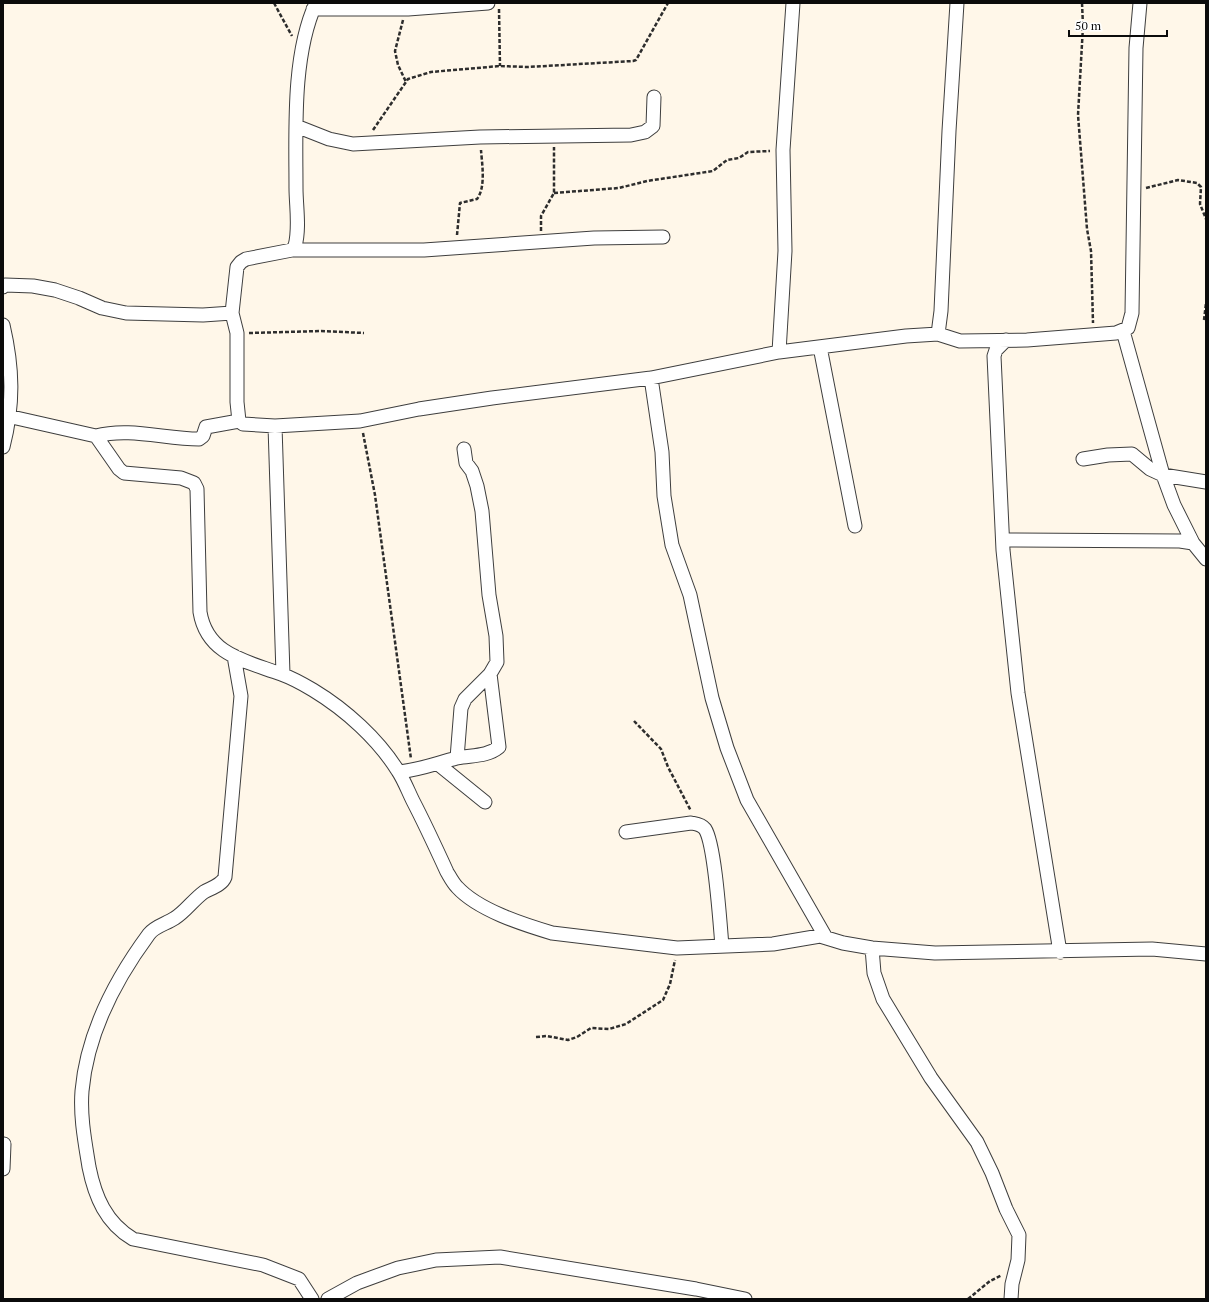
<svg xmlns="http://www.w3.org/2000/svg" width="1209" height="1302" font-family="'PT Serif',serif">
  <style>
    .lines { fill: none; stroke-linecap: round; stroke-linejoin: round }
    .minor-casing { stroke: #3e3e3e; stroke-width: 15 }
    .path { stroke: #2d2d2d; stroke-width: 2.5; stroke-dasharray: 4 2; stroke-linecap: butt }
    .minor { stroke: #fff; stroke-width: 13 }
  </style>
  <rect width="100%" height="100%" fill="#fff7e9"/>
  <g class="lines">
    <defs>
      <path id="minor" d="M316,3C292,55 296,131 296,188C296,206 300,228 295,246L292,250L246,259L241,262L237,267L232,313L237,333V402L239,421L243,424L275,426L360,421L419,409L492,398L651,378L779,352L906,336L938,334L960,341L1027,340L1116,333L1128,328L1132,313L1136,48L1140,3
        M313,9H408L488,3
        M296,126L329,139L353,144L480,137L631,135L645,132L653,126L654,97
        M292,250H424L594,238L663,237
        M3,287L5,285L33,286L55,290L79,298L102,308L126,313L203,315L232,313
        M3,325C13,368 14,404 3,447
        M1123,331L1163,475L1174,505L1193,543
        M938,334L941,311L949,131L957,3
        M1006,340L996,350L994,356L1003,550L1018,693L1060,952
        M820,347L855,526
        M779,352L785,251L783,150L793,3
        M651,378L662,452L664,496L672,545L690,595L712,698L727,748L747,800L825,936
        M3,415L96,436L119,469L124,473L181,478L194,483L197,489L200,612C207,655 246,661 281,674C292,678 303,684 313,690C346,710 378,739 398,771C404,780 408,791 413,801C425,824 436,848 447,872C450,877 453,883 457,887C478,910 522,924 552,933L677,948L773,944L820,936L843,943L872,948L935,953L1152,949L1206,954
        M275,426L283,674
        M96,436C129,427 165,439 199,439L203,436L206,427L239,421
        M1083,459L1108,455L1132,454L1150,469L1163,475L1206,482
        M1003,540L1180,541L1193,543L1206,559
        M234,656L241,696L225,877C222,885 211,888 204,892C193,900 185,912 175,918C166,924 155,926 149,934C115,980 87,1034 82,1091C80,1117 85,1142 89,1167C95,1197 106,1223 133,1239L263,1265L299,1279L312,1299
        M457,758L461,708L465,699L490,674L497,662L496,636L489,595L482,511L477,486L472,471L466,463L464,449
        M438,764L485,802
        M399,772C419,770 437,763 457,758C471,755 487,757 499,747L490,674
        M626,832L691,823C696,824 701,824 705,829C715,844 720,924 722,946
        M872,948L874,973L883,999L931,1078L977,1142L992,1173L1006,1209L1019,1235L1018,1260L1012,1284L1011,1299
        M3,1169L4,1144
        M328,1299L357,1283L398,1268L436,1260L500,1257L696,1289L745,1299"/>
    </defs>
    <!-- minor casing -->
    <use href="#minor" class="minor-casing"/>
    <!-- path -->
    <path class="path" d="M274,3L292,36
      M1082,3L1083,26L1078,115L1087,229L1091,251L1093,323
      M499,9L500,66
      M403,20L395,51L398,65L406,82
      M373,130L408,79L431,72L500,66L528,67L633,61L636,60L668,3
      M1146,188L1178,180L1197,183L1201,187L1200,204L1206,219
      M554,193L619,188L647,181L713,171L727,160L739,158L748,152L770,151
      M541,231V216L554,193V147
      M457,235L460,203L477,199C486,187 482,164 481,150
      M1204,320L1206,303
      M249,333L321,331L364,333
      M363,433L375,495L411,759
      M634,721L661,749L668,767L691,811
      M536,1037L547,1036L568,1040L577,1037L591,1028L609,1029L626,1024L663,1000L670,984L675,960
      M968,1299L990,1281L1002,1275"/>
    <!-- minor -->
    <use href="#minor" class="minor"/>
  </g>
  <!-- border -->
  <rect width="1209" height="1302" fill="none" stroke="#0b0b0b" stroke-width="8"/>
  <!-- scale -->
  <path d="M1069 30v6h98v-6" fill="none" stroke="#0b0b0b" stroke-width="2"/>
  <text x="1075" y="30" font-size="12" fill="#0b0b0b" stroke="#ffffff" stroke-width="3" paint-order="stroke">50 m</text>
</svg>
